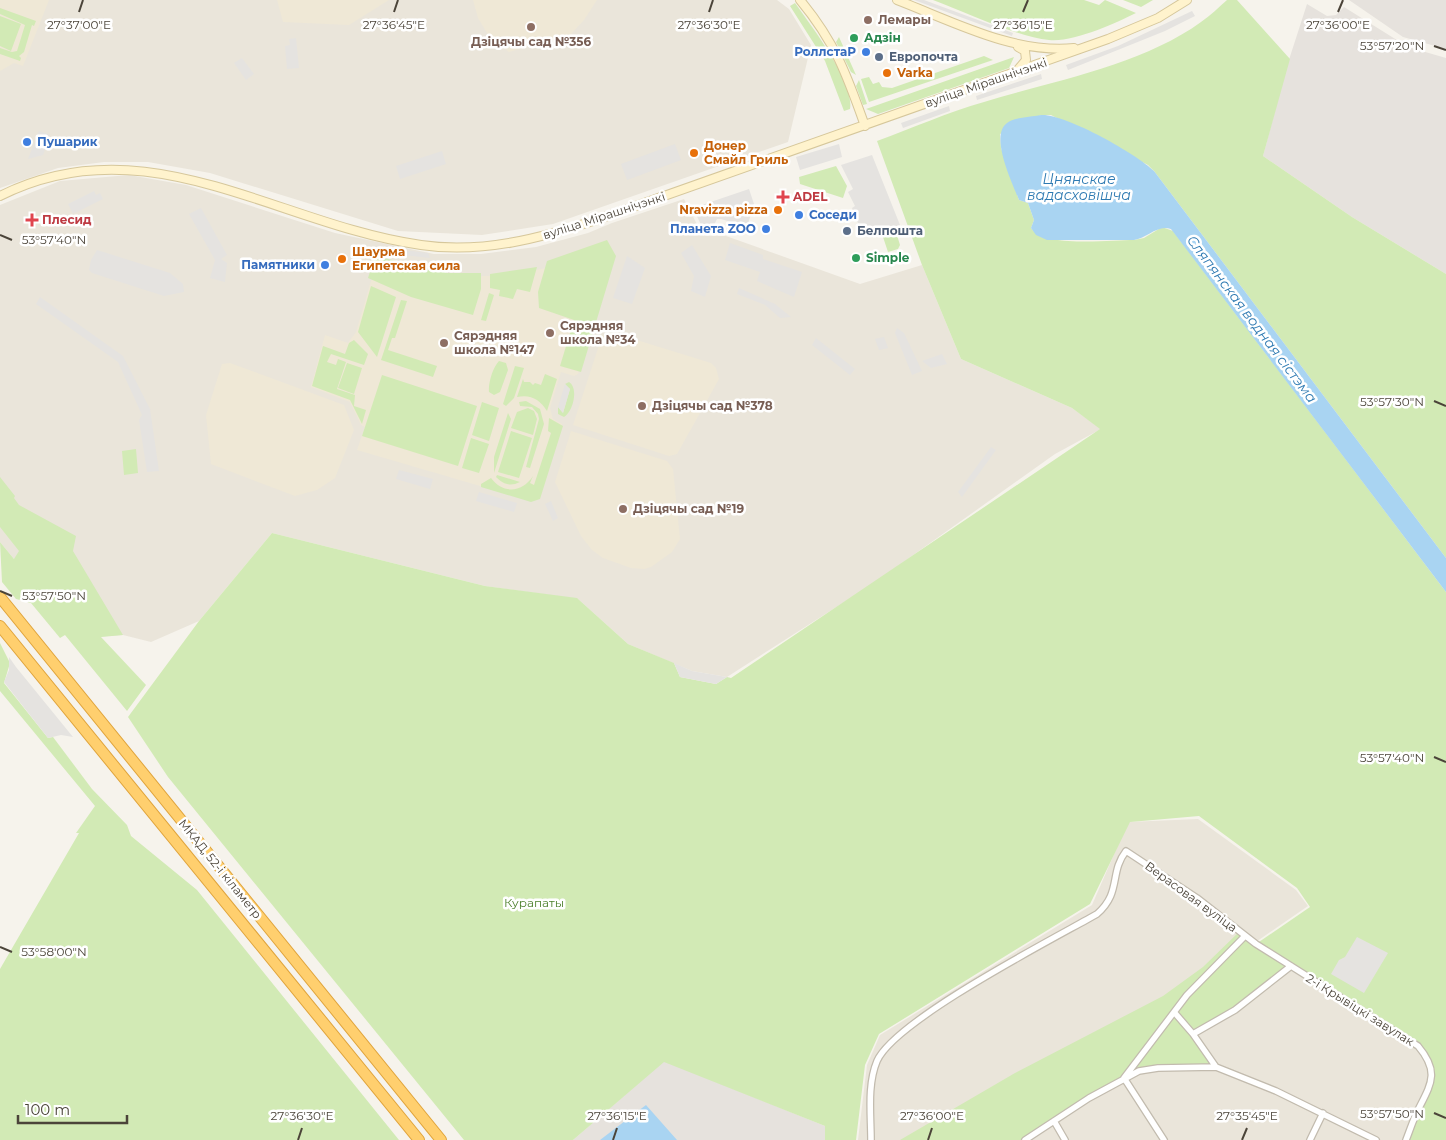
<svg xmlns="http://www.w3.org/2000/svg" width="1446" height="1140" font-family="Montserrat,sans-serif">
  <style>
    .residential { fill: #eae5da }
    .industrial { fill: #e6e2dd }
    .education { fill: #efe8d6 }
    .green { fill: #d2eab5 }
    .parking { fill: #e5e3e0 }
    .water { fill: #a9d4f2 }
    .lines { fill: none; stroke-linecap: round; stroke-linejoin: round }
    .street-casing { stroke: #c2bbae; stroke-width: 8 }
    .secondary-casing { stroke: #d6c79b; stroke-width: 10 }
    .highway-casing { stroke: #e0a43c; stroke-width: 12 }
    .street { stroke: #fff; stroke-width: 5.5 }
    .secondary { stroke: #fff3cd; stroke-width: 8 }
    .highway { stroke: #ffcf6e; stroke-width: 10 }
    .ticks { fill: none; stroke: #4b4439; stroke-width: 2 }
    .education-dot { fill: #8d6e63; stroke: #fff; stroke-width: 2 }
    .leisure-dot { fill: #2e9e5b; stroke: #fff; stroke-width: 2 }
    .shop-dot { fill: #3f7fe0; stroke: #fff; stroke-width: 2 }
    .service-dot { fill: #5c6f8a; stroke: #fff; stroke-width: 2 }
    .food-dot { fill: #e8710a; stroke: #fff; stroke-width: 2 }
    .health-dot { fill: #e0444e; stroke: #fff; stroke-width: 2 }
    .labels { text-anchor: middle; stroke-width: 5; stroke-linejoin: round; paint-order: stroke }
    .education-label { font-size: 12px; font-weight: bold; fill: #785e54; stroke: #fff; text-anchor: start }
    .leisure-label { font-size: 12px; font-weight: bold; fill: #27864d; stroke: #fff; text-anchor: start }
    .shop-label { font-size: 12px; font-weight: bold; fill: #366cbe; stroke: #fff; text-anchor: end }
    .service-label { font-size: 12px; font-weight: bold; fill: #4e5e75; stroke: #fff; text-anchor: start }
    .food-label { font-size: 12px; font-weight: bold; fill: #c56008; stroke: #fff; text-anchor: start }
    .street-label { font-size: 12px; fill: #4b4439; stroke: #fff }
    .health-label { font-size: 12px; font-weight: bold; fill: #be3a42; stroke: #fff; text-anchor: start }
    .park-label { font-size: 12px; fill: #4a7f2a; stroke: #fff }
    .water-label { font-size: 14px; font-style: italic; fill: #2e7ab2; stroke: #fff }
    .ticks-label { font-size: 12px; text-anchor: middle; fill: #4b4439; stroke: #fff; stroke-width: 5; stroke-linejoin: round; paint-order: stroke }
  </style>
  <rect width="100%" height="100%" fill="#f6f3ec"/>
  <!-- residential -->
  <path class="residential" d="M0,0H777L789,9L811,45L788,142L553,224L482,235L398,231L210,173L148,162H104L58,168L0,188Z
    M129,175L186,185L335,233L434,254H481L536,247L588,233L612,223L684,199L703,236H726L860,284L922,265L961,359L1072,408L1101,429L1055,454L874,583L727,677L692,671L628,644L578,599L485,586L272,533L199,621L151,642L123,635L79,638L0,542V205L60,181Z
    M1198,819L1296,890L1308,906L1253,944L1353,1010L1417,1048L1428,1063L1429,1082L1404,1140H858L867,1065L880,1035L1092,905L1128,822Z"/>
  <!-- industrial -->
  <path class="industrial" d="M1349,0H1446V49L1403,37Z
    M1307,4L1327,16L1336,15L1344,7L1408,47L1446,58V274L1352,217L1263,156L1286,69Z
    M664,1061L825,1126V1140H573Z"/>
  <!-- education -->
  <path class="education" d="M0,0H49L23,66L14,63L0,71Z
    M277,0H389L349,25L283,22Z
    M473,0H597L584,20L571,34L509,52L490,38L478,18Z
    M609,245L614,256L578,374L574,376L561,372L550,408L553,419L562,424L540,495L531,501L357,450L365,427L361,425L350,402L311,387L325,335L348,343L356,332L374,271L458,277L508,275L542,269Z
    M607,333H614L711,363L716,368L719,379L677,454L669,456L573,425L602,336Z
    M230,363L344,405L354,430L335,478L317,490L295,496L211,464L206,415L222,364Z
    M571,431L667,461L673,469L680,539L672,552L651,567L644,569L631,568L603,558L592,550L581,536L555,482Z"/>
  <!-- green -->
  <path class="green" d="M933,0H1084L1099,5L1105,0L1136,13C1116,23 1072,43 1049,40C1017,37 965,12 933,0Z
    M1123,0H1153L1141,7Z
    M1227,0H1237L1290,59L1263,156L1352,217L1446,274V558L1154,171L1148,165L1051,115H1041L1000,134L1001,148L1019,200L1028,203L1034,220L1031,228C1044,248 1111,240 1134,240L1144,238L1162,227L1173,231L1446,592V1140H1406L1433,1075L1418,1047L1291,966L1235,1010L1193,1033L1216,1067L1158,1068L1124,1078L1025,1140H900L1015,1073L1163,996L1203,967L1240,931L1256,944L1310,907L1297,888L1199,816L1130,822L1090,904L879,1034L865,1065L856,1140H825V1126L664,1062L573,1140H464L168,777L128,717L199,621L272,533L485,586L577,598L628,644L674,663L680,677L716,684L727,677L731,678L1100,429L1072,408L961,359L922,265L877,141C913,128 948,112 984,102C1053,81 1142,65 1201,22C1210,16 1219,7 1227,0Z
    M795,3C810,24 855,83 850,109L844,111L825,61L790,6Z
    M0,8L36,21L34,26L32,25L24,52L19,56L21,58L20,61L0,54V48L12,52L17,51L25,25L0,14Z
    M0,16L21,24L11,51L0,46Z
    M839,37L856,75L851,72L836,42Z
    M984,56L993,60L869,102L861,79L869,77L873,84L879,82L882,87L892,88Z
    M1014,57L1009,68L878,114L866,109Z
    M859,80L867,104L863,105L856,86Z
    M836,166L847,186L843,198L800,184L799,177Z
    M896,232L900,245L898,249L888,252L883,237Z
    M607,240L616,256L581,372L560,366L574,320L539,308L538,292L547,261Z
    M375,256L448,273H481V289L473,315L411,297L368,278Z
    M537,267L530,292L517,289L513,299L499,296L500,290L490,288V274Z
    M371,286L396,297L377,357L358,332Z
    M489,293L494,295L486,321L481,320Z
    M401,300L407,301L395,338H392L388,350L437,366L433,377L381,360Z
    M354,340L368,354L364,365L331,354L327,362L336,365L338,359L346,362L337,389L355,395L354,406L366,410L362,424L350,400L312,386L323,346L345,354L349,343Z
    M499,361L506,363L508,370L500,392L494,395L489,392C488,383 493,367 499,361Z
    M347,363L362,368L354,394L338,388Z
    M515,366L524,368L514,398L506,406L503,404Z
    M545,374L557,379L547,411C540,399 530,394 517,397L523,379L524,382H530L533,385L535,383L541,385Z
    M382,375L477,406L458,466L362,436Z
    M569,382C579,388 573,412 564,417L558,414V407L563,413L570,389L565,384Z
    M526,401L540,409L544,424L530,468L526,467L539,419L538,414L532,407L520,406L519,402Z
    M482,402L499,408L489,441L472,435Z
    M528,408L534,411L537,419L533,435L511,428L517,412Z
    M508,413L511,419L494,473V457Z
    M549,418L563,426L540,499L531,502L481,487V484L491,478C503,494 522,493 533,476L530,483L534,485L551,433L548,431Z
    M511,431L532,438L519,478L498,472Z
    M471,438L489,444L479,473L462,468Z
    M136,449L138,473L124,475L122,451Z
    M497,475L520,482C510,487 503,484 496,477Z
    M0,477L15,496L14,498L19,505L76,536L73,551L123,635L101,637L146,685L127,711L65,635L60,638L31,603L16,599L2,582L0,542L14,559L19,551L0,527Z
    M0,643L10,663L4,683L48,738L53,737L92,789L127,825L131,836L197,890L399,1140H0V969L79,833H76L95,806L0,691Z"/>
  <!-- parking -->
  <path class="parking" d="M914,0H924L1013,33L1012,36Z
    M1192,11L1195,16L1165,31L1068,70L1066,65L1118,46Z
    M296,38L299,68L287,69L285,46L290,45L289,39Z
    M242,58L254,74L246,80L234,63Z
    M1041,74L1042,79L977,100L976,96Z
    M949,106L950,111L903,128L901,123Z
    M39,131L50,135L43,155L28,159Z
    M675,144L681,160L627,180L621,164Z
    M839,144L842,157L800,170L796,157Z
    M442,151L446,164L400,179L396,166Z
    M872,155L900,225L880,231L858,223L852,208L855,206L848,192L853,189L841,165Z
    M749,189L754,204L747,227L721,219H717L713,227H702L693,208Z
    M94,191L96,195L100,193L103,199L73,214L68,204Z
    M201,208L227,255L221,259L227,263L225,282L210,278L215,260L189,214Z
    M730,243L763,255V259L802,272L794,297L757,281L760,272L725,260Z
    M692,245L711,276L705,297L691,291L694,276L681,253Z
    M97,250L170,273L183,284L184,292L164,296L92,273L89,270L91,260Z
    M403,250L428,253L430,258L404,255Z
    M627,256L645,268L632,304L613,298Z
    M739,288L775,304L791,317L780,318L765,305L737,294Z
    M40,297L123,356L150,409L159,471L147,472L139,420L142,415L118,362L36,304Z
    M897,328L904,333L922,371L912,375L895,333Z
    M884,337L888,348L879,350L875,339Z
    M816,338L855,369L850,375L812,345Z
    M942,354L947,364L931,368L922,361Z
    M565,384L570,389L563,413L558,407Z
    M991,447L996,450L962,497L958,492Z
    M399,470L433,479L430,489L396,479Z
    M479,492L517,503L514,512L476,501Z
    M551,501L558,518L553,521L545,504Z
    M9,657L16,667L73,737L61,735L48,738L4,682L9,670Z
    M674,663L692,671L727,677L716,684L680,677Z
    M1357,937L1388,953L1364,993L1331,974L1339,960L1345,957Z"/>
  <!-- water -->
  <path class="water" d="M1041,115C1064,113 1137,154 1154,171L1446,558V592L1171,229C1158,224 1147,238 1134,240H1047L1036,235L1031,228L1034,220L1028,203L1019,200C1013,184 989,136 1007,123C1015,117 1031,117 1041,115Z
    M646,1105L677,1140H600Z"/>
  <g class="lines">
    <defs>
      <path id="street" d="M1174,1012L1193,1034L1216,1067
        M1193,1034L1235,1010L1291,966
        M1124,1078L1187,995L1245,936
        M1124,1078L1164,1140
        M1054,1121L1065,1140
        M871,1140C871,1115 867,1085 877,1061C895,1020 1053,939 1097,914C1122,892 1109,873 1126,851L1197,898L1256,944L1418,1046C1440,1072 1431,1084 1418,1110C1413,1120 1410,1130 1406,1140
        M1025,1140L1089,1098L1139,1071L1158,1068L1216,1067L1276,1091L1376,1140
        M1310,1140L1323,1113"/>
      <path id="secondary" d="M800,0C835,42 847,75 865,126
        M897,0C952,21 1013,54 1074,48
        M1016,72L1026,60L1025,51L1018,47
        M0,196C146,122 278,225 421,245C482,254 542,238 599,219L1108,39L1158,18L1187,0"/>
      <path id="highway" d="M0,597L441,1140
        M0,626L419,1140"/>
    </defs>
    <!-- street casing -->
    <use href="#street" class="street-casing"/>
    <!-- secondary casing -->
    <use href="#secondary" class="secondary-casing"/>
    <!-- highway casing -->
    <use href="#highway" class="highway-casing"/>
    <!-- street -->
    <use href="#street" class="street"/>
    <!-- secondary -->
    <use href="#secondary" class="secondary"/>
    <!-- highway -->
    <use href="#highway" class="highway"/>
  </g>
  <!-- ticks -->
  <path class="ticks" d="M79,12L83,0M394,12L398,0M709,12L713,0M1023,12L1028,0M1338,12L1343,0M1434,46L1446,50M0,235L12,240M1434,401L1446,406M0,591L12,596M1434,757L1446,762M0,947L12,952M1434,1113L1446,1118M298,1140L302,1128M613,1140L617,1128M928,1140L932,1128M1242,1140L1247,1128"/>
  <!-- markers -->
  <g class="education-dot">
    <circle cx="868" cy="20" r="5"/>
    <circle cx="531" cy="27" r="5"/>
    <circle cx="550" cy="333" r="5"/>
    <circle cx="444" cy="343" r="5"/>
    <circle cx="642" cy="406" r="5"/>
    <circle cx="623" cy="509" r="5"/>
  </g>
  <g class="leisure-dot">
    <circle cx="854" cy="38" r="5"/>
    <circle cx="856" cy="258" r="5"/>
  </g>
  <g class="shop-dot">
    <circle cx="866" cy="52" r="5"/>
    <circle cx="27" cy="142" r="5"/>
    <circle cx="799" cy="215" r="5"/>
    <circle cx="766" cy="229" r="5"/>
    <circle cx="325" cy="265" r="5"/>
  </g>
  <g class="service-dot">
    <circle cx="879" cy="57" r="5"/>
    <circle cx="847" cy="231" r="5"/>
  </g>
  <g class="food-dot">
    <circle cx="887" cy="73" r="5"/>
    <circle cx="694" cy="153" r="5"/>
    <circle cx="778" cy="210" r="5"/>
    <circle cx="342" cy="259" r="5"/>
  </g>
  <g class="health-dot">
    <path d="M780.5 189.5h5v5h5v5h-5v5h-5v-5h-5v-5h5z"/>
    <path d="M29.5 212.5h5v5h5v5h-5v5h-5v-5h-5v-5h5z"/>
  </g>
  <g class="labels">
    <!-- education labels -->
    <g class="education-label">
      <text x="878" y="24">Лемары</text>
      <text x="531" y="46" text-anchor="middle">Дзіцячы сад №356</text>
      <text x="560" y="330">Сярэдняя<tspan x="560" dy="14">школа №34</tspan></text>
      <text x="454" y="340">Сярэдняя<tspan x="454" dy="14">школа №147</tspan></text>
      <text x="652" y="410">Дзіцячы сад №378</text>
      <text x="633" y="513">Дзіцячы сад №19</text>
    </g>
    <!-- leisure labels -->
    <g class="leisure-label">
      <text x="864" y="42">Адзін</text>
      <text x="866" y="262">Simple</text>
    </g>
    <!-- shop labels -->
    <g class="shop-label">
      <text x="856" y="56">РоллстаР</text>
      <text x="37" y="146" text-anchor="start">Пушарик</text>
      <text x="809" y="219" text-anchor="start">Соседи</text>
      <text x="756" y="233">Планета ZOO</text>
      <text x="315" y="269">Памятники</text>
    </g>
    <!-- service labels -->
    <g class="service-label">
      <text x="889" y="61">Европочта</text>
      <text x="857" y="235">Белпошта</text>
    </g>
    <!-- food labels -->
    <g class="food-label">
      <text x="897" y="77">Varka</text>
      <text x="704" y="150">Донер<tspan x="704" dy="14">Смайл Гриль</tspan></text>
      <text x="768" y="214" text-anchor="end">Nravizza pizza</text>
      <text x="352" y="256">Шаурма<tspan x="352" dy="14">Египетская сила</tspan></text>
    </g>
    <!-- street labels -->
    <g class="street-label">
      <text transform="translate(986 83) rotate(-19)" y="4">вуліца Мірашнічэнкі</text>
      <text transform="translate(604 216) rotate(-18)" y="4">вуліца Мірашнічэнкі</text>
      <text transform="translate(220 869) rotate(51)" y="4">МКАД, 52-і кіламетр</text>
      <text transform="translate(1191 897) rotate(36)" y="4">Верасовая вуліца</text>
      <text transform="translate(1360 1010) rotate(32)" y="4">2-і Крывіцкі завулак</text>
    </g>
    <!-- health labels -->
    <g class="health-label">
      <text x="793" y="201">ADEL</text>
      <text x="42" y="224">Плесид</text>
    </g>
    <!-- park labels -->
    <g class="park-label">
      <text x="534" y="907">Курапаты</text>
    </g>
    <!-- water labels -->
    <g class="water-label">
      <text x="1079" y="184">Цнянскае<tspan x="1079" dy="16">вадасховішча</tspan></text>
      <text transform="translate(1252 319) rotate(53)" y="5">Сляпянская водная сістэма</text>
    </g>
  </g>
  <g class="ticks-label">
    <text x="79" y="29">27°37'00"E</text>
    <text x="394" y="29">27°36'45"E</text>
    <text x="709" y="29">27°36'30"E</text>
    <text x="1023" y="29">27°36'15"E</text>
    <text x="1338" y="29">27°36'00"E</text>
    <text x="1392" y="50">53°57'20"N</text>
    <text x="54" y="244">53°57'40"N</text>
    <text x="1392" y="406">53°57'30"N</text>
    <text x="54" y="600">53°57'50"N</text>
    <text x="1392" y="762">53°57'40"N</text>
    <text x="54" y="956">53°58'00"N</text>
    <text x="1392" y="1118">53°57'50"N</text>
    <text x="302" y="1120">27°36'30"E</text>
    <text x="617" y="1120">27°36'15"E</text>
    <text x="932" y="1120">27°36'00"E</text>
    <text x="1247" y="1120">27°35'45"E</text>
  </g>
  <!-- scale -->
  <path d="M18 1115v8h109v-8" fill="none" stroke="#4b4439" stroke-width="2.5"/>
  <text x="25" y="1115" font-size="15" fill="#4b4439" stroke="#ffffff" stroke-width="4" paint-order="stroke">100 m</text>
</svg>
